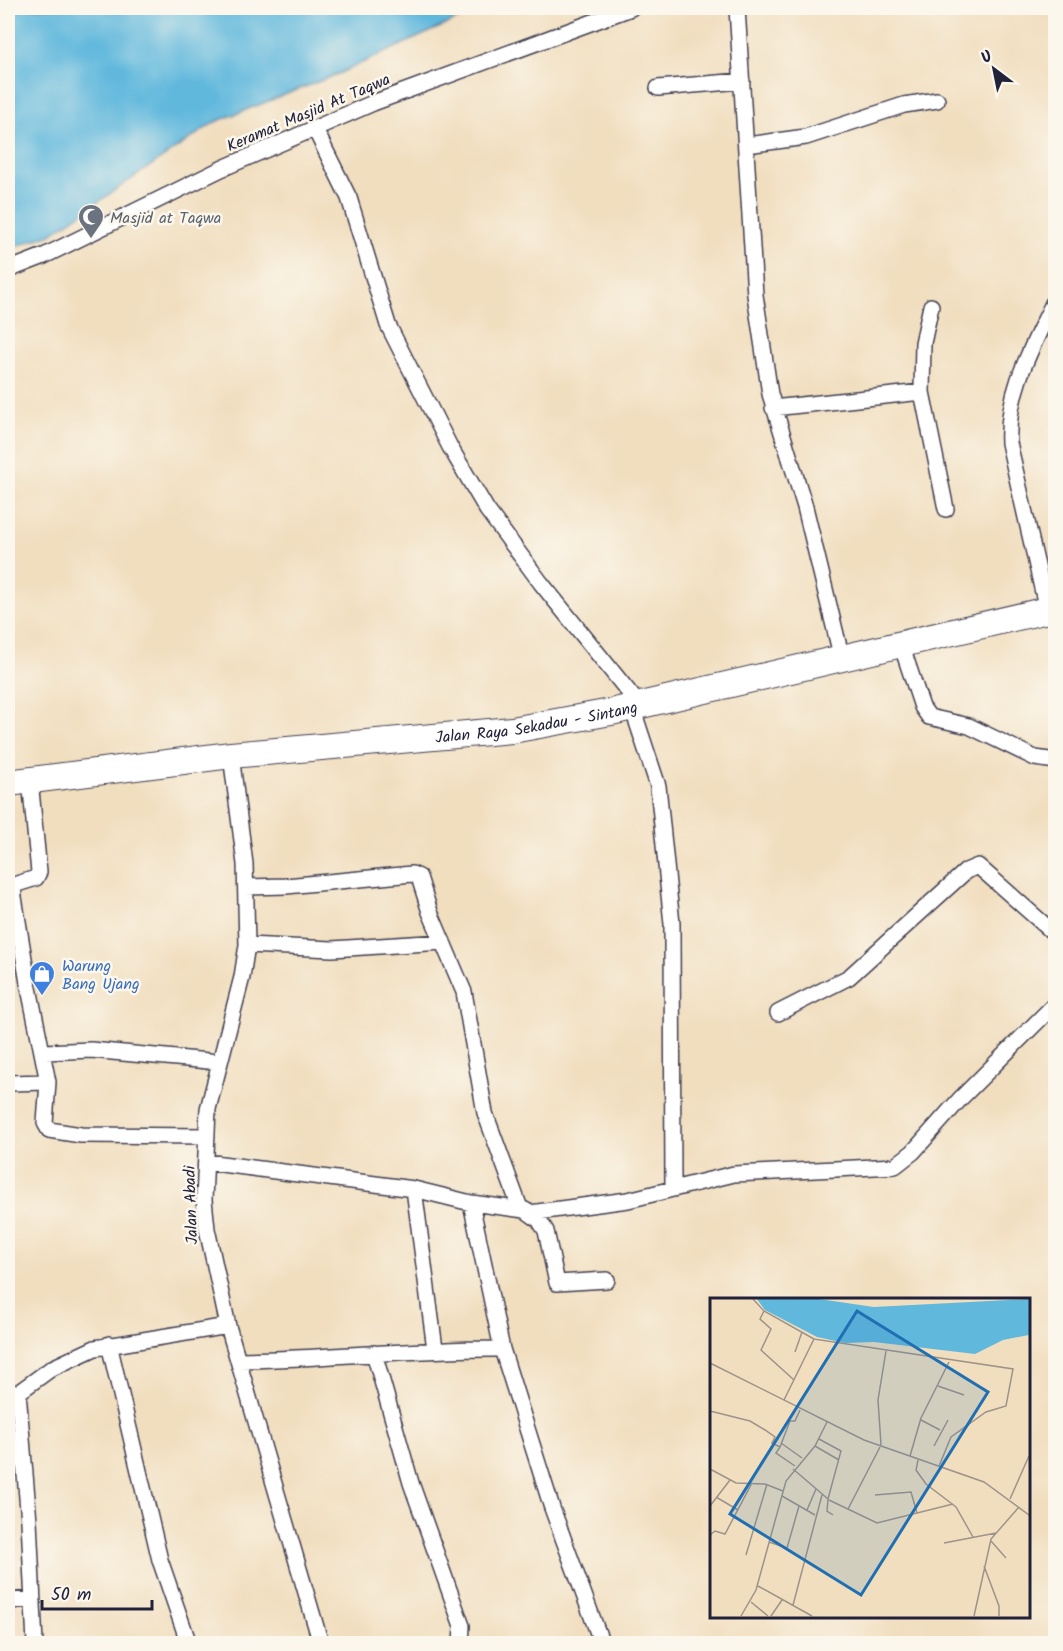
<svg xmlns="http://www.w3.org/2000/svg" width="1063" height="1651" font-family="Kalam,sans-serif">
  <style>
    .water { fill: #60b8dd; stroke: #416d8c; stroke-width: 1.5 }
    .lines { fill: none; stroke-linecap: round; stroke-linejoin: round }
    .minor-casing { stroke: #413e4f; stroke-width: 18 }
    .trunk-casing { stroke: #413e4f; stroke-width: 28 }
    .minor { stroke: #fff; stroke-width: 15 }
    .trunk { stroke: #fff; stroke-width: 26 }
    .labels { text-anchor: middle; stroke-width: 5; stroke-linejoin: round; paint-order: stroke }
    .street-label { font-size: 16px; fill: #22223b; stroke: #fbf7ec }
    .worship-label { font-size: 16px; fill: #5b616d; stroke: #fbf7ec; text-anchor: start }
    .shop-label { font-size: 16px; fill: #366cbe; stroke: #fbf7ec; text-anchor: start }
    .inset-road { fill: none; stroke: #9e938a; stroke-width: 1.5 }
    .view { fill: #1f6fb2; fill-opacity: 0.15; stroke: #1f6fb2; stroke-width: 3 }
    .inset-edge { fill: none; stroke: #22223b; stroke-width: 3 }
  </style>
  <rect width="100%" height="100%" fill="#fbf7ec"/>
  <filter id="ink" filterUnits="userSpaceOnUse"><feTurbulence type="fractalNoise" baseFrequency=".0167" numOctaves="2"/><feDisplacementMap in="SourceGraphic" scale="12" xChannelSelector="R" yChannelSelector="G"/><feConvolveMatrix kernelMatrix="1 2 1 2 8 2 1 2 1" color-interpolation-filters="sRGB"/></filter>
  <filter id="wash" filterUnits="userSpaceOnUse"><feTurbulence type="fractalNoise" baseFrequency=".008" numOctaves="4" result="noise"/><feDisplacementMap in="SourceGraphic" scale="24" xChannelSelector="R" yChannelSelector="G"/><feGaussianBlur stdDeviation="1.35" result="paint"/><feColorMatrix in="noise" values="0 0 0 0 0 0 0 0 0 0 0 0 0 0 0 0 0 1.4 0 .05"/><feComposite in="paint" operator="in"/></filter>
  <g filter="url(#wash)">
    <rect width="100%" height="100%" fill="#f1debf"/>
    <!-- water -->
    <path class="water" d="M8,8H482L338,74L215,122L51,234L8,249Z"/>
  </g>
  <g filter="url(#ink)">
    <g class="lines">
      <defs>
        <path id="minor" d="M737,8L755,295L770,394L805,507L842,659
          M658,88L742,81
          M315,129L349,198L388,325L450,447L487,510L541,583L640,706
          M747,145L806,137L904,105L937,100
          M8,270L44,256L221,169L373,103L631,8
          M931,306L923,343L922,392L946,509
          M773,408L922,392
          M1047,610L1009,443C1006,390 1034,344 1056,297
          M901,644L922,707L929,717L969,726L1035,758L1056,761
          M632,707L658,786L672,924L673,1188
          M231,755L245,864L247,945L242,977L208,1109L204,1200L207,1229L228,1326L321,1644
          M30,780L39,872L36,878L17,884L13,891L28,983L48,1082
          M246,887L286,886L412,874L419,877L430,912L464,992L485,1113L520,1208
          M247,945L332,949L443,942
          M778,1013L849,977L966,871L978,866L1056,935
          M44,1052L91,1050L219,1062
          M8,1083L48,1082L45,1123L49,1130L81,1135L207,1136
          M206,1162L414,1189L471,1203L525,1210L539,1220L546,1231L557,1283L607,1280
          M414,1189L435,1349
          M471,1203L502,1349L552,1508L602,1644
          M530,1213L628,1200L734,1174L895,1166L913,1152L961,1098L1056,1003
          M109,1344L160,1560L189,1644
          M374,1353L411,1483L462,1626L461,1644
          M239,1360C327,1359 414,1348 502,1349
          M18,1392L29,1521L35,1644
          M8,1400L52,1368L95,1348L228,1326
          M8,1601L32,1599"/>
        <g id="trunk">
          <path id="s1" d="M8,783L231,755L512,730L611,712L1056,608"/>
        </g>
      </defs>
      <!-- minor casing -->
      <use href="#minor" class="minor-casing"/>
      <!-- trunk casing -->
      <use href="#trunk" class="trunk-casing"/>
      <!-- minor -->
      <use href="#minor" class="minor"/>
      <!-- trunk -->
      <use href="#trunk" class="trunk"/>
    </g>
  </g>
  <!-- icons -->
  <defs>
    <symbol id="mosque-pin" viewBox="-11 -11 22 30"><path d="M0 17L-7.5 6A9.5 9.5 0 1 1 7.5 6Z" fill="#6b7280" stroke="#fbf7ec"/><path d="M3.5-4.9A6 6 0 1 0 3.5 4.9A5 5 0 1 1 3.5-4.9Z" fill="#fff"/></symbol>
    <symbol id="shop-pin" viewBox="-11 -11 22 30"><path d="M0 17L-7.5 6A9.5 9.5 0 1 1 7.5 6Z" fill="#3f7fe0" stroke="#fbf7ec"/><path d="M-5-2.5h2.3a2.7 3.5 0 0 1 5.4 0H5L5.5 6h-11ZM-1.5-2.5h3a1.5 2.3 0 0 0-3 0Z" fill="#fff"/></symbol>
  </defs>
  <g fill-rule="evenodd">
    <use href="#mosque-pin" x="76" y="202" width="30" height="40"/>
    <use href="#shop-pin" x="27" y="959" width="30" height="40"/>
  </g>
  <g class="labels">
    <!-- street labels -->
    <g class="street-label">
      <text transform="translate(308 112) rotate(-23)" y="6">Keramat Masjid At Taqwa</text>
      <text dy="6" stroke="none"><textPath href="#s1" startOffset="532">Jalan Raya Sekadau - Sintang</textPath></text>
      <text transform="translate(190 1205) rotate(-92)" y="6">Jalan Abadi</text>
    </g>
    <!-- worship labels -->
    <g class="worship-label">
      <text x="110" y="223">Masjid at Taqwa</text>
    </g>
    <!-- shop labels -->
    <g class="shop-label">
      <text x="62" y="971">Warung<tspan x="62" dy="18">Bang Ujang</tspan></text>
    </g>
  </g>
  <!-- overview -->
  <g transform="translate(710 1298)">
    <rect width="320" height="320" fill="#f1debf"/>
    <path d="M47,1H109L164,9L319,1V37L293,42L265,56L164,44L135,45L107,39L55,12Z" fill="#60b8dd"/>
    <path class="inset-road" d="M43,1L54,13L104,41M54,13L50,21L61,31L51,52L84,82M85,54L92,34M0,65L154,142L274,184L319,217M228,88L254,97M74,102L104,41L303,71L296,108L276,114L241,139L229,168M0,113L40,123L55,132L65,139L62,145L70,149L66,155L85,168M211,122L230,132M109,141L131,153L118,201M71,145L92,160M171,147L168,102L176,53M105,148L129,162M224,148L238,122M70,149L80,123H85L90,112M200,158L211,120L239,64M208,162L206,172L216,186L246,209L263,239M0,171L26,185L55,186L73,193M83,171L118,201L117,213L123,217M165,197L201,194L207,215M72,198L105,217M6,199L28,212M300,201L319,158M119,202L167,225L243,206M0,208L20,182M138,211L170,149M97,212L106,191M0,237L5,233L15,236L42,185M281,243L296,260M59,244L77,250L89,208M234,245L286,235M36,257L57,186M274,268L289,308V318M48,288L102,318M41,304L58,318M83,307L112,197M31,318L46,292L76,183L105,148L117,124M61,318L72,302M264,318L281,241L309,209"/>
    <path class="view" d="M147,13L278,94L151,297L20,216Z"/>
    <rect width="320" height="320" class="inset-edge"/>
  </g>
  <!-- margin -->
  <rect width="1063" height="1651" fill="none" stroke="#fbf7ec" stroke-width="30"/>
  <!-- north arrow -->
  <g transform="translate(994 69) rotate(328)" stroke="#fbf7ec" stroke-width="4.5" paint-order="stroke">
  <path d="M0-4.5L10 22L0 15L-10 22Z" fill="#22223b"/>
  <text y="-9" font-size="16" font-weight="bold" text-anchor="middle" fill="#22223b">U</text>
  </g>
  <!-- scale -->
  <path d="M42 1600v9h110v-9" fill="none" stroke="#22223b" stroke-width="3"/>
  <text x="51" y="1600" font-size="18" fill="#22223b" stroke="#fbf7ec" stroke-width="4.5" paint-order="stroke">50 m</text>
</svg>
